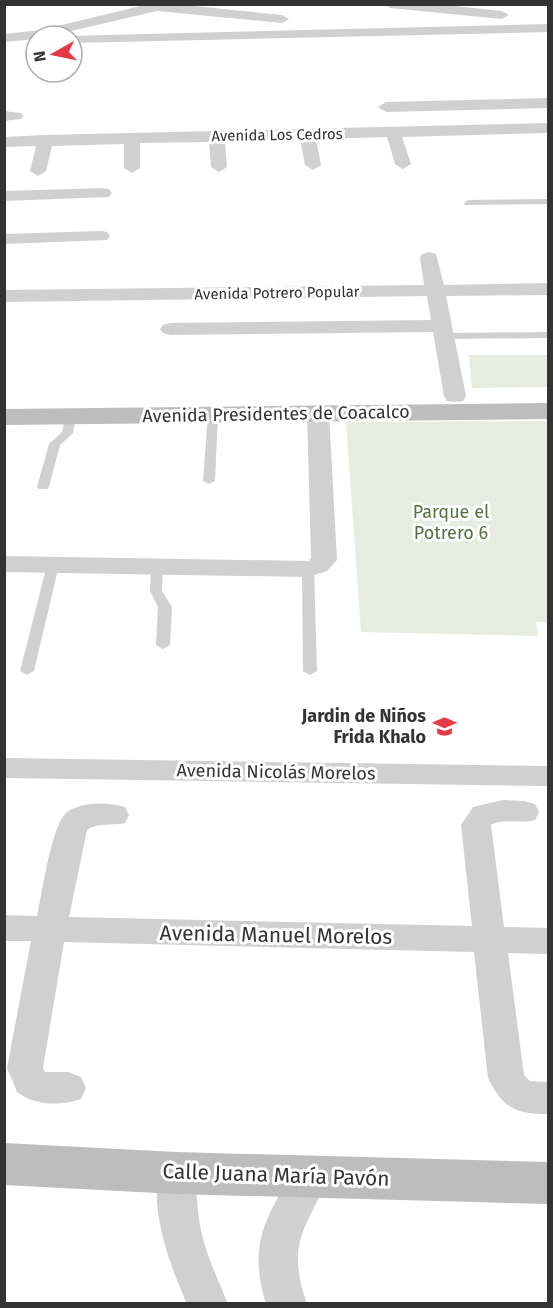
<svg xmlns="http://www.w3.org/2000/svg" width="553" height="1308" font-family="'Fira Sans',sans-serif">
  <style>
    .green { fill: #e6ecdf }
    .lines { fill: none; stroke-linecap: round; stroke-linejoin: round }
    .lane { fill: #d0d0d0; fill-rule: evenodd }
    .street { fill: #d0d0d0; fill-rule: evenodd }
    .secondary { fill: #bdbdbd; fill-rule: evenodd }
    .labels { text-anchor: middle; stroke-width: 6; stroke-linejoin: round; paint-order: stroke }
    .far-street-label { font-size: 15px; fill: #333; stroke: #fff }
    .street-label { font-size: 18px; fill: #333; stroke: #fff }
    .park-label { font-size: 18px; fill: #56703f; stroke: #fff }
    .poi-label { font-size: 18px; font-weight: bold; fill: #333; stroke: #fff; text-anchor: end }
    .near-street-label { font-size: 21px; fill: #333; stroke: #fff }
  </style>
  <rect width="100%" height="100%" fill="#fff"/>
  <!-- green -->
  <path class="green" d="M469,355H548V387L472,388Z
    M548,421V622H536L538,636L361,632L346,422Z"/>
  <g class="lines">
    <!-- lane -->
    <path class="lane" d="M468,200L548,199V204L465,205L464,203Z
      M548,332V338L445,339L440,336L445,333Z
      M213,411L218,414L215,481L209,484L203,481L208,414Z
      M71,413L76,416L73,433L60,445L49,487L47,489H39L37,487L49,444L62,432L66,416Z
      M53,561L59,565L34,671L27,675L20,671L47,565Z
      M157,562L163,566L162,591L172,607L170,645L163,649L156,645L158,607L150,591L151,566Z
      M308,565L314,569L317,671L310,675L303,671L302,569Z"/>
    <!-- street -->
    <path class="street" d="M149,4H174L282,15L289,19L282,23L157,11L50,36H36V39L4,42V34L41,30Z
      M384,4H436L502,11L509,15L502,19L390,8Z
      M548,24V32L72,43V36H67Z
      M548,98V108L386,112L378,107L386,102Z
      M4,111L21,113L23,116L21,119L4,121Z
      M548,123V133L402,137L411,164L403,169L395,164L387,137L316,139L321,165L313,170L305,165L300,139L225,141L227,167L219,172L211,167L209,142L140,143V168L132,173L124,168V144L52,146L46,171L38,176L30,171L36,146L4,147V137L45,135Z
      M103,188L109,189L112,193L109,197L4,201V191Z
      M101,231L107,232L110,236L107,240L4,244V234Z
      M429,252L436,254L444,285L548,283V295L446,296L466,396L463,401L455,402L447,401L444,396L433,332L170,335L163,333L160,329L163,325L170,323L431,320L427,296L4,302V290L424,285L420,258L422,254Z
      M318,406L326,408L329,413L337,560L327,571L308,577L4,572V556L309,561L311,558L307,413L310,408Z
      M4,758L548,766V786L4,778Z
      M503,800L524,801L535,804L539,812L535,820C521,824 503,818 491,825L504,927L548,928V954L508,953L524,1075L530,1081L548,1082V1114C516,1115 502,1107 488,1078L474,952L64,942L43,1068L45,1072H68L81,1077L86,1088L81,1099C60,1106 35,1106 17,1092L7,1068L31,941H4V915L37,916C42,894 51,827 66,813C81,801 108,802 125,807L129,815L125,823C113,826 97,822 87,830L69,917L472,926L461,825L473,807Z
      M176,1156L189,1161C198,1181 196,1203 200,1225C205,1253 217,1277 228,1304H187C170,1266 145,1200 163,1161Z
      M310,1160L323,1165L329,1177C305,1230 286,1243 307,1304H266C247,1243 267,1216 297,1165Z"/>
    <!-- secondary -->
    <path class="secondary" d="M548,403V419L4,425V409Z
      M4,1143L176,1152L548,1162V1204L176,1194L4,1185Z"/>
  </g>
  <!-- icons -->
  <defs>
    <symbol id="school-bare" viewBox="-9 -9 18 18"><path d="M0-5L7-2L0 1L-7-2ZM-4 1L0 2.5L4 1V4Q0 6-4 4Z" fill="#e63946" stroke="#fff" stroke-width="2.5" paint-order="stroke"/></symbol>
  </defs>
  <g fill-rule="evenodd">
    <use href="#school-bare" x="428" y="710" width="33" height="33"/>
  </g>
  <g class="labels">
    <!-- far-street labels -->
    <g class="far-street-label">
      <text transform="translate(277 135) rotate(-1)" y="5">Avenida Los Cedros</text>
      <text transform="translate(277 293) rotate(-1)" y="5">Avenida Potrero Popular</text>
    </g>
    <!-- street labels -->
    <g class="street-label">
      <text transform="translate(276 414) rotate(-1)" y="6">Avenida Presidentes de Coacalco</text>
      <text transform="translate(276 772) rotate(1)" y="6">Avenida Nicolás Morelos</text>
    </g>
    <!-- park labels -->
    <g class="park-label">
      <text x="451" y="518">Parque el<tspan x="451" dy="21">Potrero 6</tspan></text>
    </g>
    <!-- poi labels -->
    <g class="poi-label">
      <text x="426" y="722">Jardin de Niños<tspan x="426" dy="21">Frida Khalo</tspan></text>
    </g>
    <!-- near-street labels -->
    <g class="near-street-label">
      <text transform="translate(276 935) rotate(1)" y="7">Avenida Manuel Morelos</text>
      <text transform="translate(276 1175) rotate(2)" y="7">Calle Juana María Pavón</text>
    </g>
  </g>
  <!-- border -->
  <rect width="553" height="1308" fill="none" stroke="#333333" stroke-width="12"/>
  <!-- north arrow -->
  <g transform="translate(54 54) rotate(261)"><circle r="28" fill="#ffffff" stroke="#adadad" stroke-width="1.5"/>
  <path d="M0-4.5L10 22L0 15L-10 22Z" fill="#e63946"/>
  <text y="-9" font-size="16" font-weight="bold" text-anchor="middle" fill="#333333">N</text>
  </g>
</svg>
